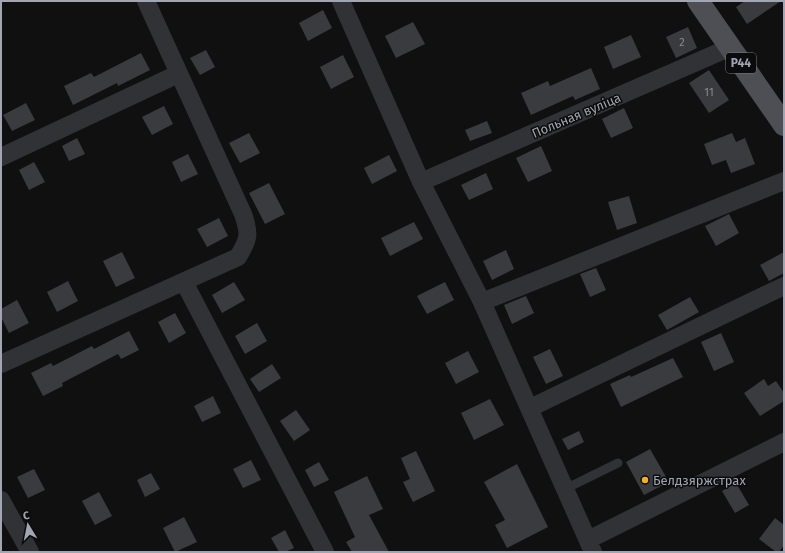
<svg xmlns="http://www.w3.org/2000/svg" width="785" height="553" font-family="'Fira Sans',sans-serif">
  <style>
    .building { fill: #3a3b3e }
    .lines { fill: none; stroke-linecap: round; stroke-linejoin: round }
    .lane { stroke: #313236; stroke-width: 9 }
    .street { stroke: #313236; stroke-width: 18 }
    .primary { stroke: #4d4f55; stroke-width: 22 }
    .poi-dot { fill: #f3ae26; stroke: #0b0b0c; stroke-width: 1.5 }
    .labels { text-anchor: middle; stroke-width: 3; stroke-linejoin: round; paint-order: stroke }
    .number-label { font-size: 11px; fill: #878b95 }
    .shield { fill: #0b0b0c; stroke: #747880; stroke-width: 1 }
    .shield-label { font-size: 12px; font-weight: bold; fill: #a1a6b2 }
    .street-label { font-size: 13px; fill: #a1a6b2; stroke: #0b0b0c }
    .poi-label { font-size: 13px; fill: #a1a6b2; stroke: #0b0b0c; text-anchor: start }
  </style>
  <rect width="100%" height="100%" fill="#101011"/>
  <!-- building -->
  <path class="building" d="M745,1H781L747,24L736,7Z
    M323,10L332,28L308,41L299,23Z
    M413,22L425,44L396,58L385,36Z
    M688,27L697,48L676,58L666,37Z
    M631,35L641,57L613,69L604,47Z
    M206,50L215,67L200,75L190,58Z
    M141,53L150,70L118,86L117,83L73,105L64,86L91,73L94,77Z
    M343,55L354,77L331,89L320,67Z
    M591,68L600,89L575,100L573,96L531,115L521,93L548,81L550,86Z
    M709,70L729,100L709,113L689,83Z
    M26,103L35,120L12,131L3,115Z
    M164,106L173,124L152,135L142,117Z
    M624,108L633,128L611,138L602,119Z
    M487,121L492,133L470,141L465,130Z
    M249,133L260,153L240,163L229,143Z
    M732,133L736,142L745,138L755,164L731,173L726,160L712,165L704,144Z
    M77,138L85,154L69,161L62,146Z
    M541,146L552,171L528,182L516,158Z
    M188,154L198,174L181,182L172,162Z
    M389,155L397,171L372,184L364,168Z
    M34,162L45,182L29,190L19,170Z
    M486,173L493,189L469,200L461,185Z
    M269,183L285,214L265,224L249,193Z
    M629,196L637,223L617,230L608,202Z
    M729,214L739,233L716,246L705,226Z
    M219,218L228,236L207,247L197,229Z
    M414,222L423,239L390,256L381,238Z
    M506,250L514,269L492,280L483,261Z
    M122,252L135,278L116,287L103,261Z
    M784,252V273L769,281L760,265Z
    M596,268L606,290L590,297L580,274Z
    M68,281L78,301L57,312L47,292Z
    M234,282L245,300L222,313L212,295Z
    M445,282L454,300L427,314L417,296Z
    M526,296L534,313L512,324L504,305Z
    M690,297L699,312L667,330L658,315Z
    M17,300L29,323L9,333L1,317V309Z
    M175,313L186,333L169,343L158,322Z
    M257,323L267,341L245,354L235,336Z
    M129,331L139,350L121,359L118,354L62,383L63,386L43,396L31,373L51,363L53,366L92,346L94,349Z
    M721,333L734,362L714,371L701,342Z
    M550,349L563,376L546,384L533,357Z
    M468,351L479,372L456,384L445,363Z
    M673,358L683,377L621,407L610,384L630,375L631,377Z
    M272,364L281,378L259,392L250,379Z
    M764,379L768,386L776,381L784,393V401L760,416L744,393Z
    M213,396L221,413L202,422L194,406Z
    M490,399L504,425L474,440L461,413Z
    M296,410L310,430L294,441L280,421Z
    M579,431L584,442L568,450L562,439Z
    M650,449L669,482L644,495L626,462Z
    M416,451L435,491L413,502L403,482L410,479L401,458Z
    M251,460L261,480L243,488L233,469Z
    M319,462L329,480L314,487L305,470Z
    M517,464L548,527L507,548L495,525L505,520L484,482Z
    M34,469L45,490L28,498L17,477Z
    M151,473L160,489L145,497L137,480Z
    M367,476L383,509L369,515L389,552H352L346,542L355,537L334,492Z
    M736,483L749,505L735,513L722,491Z
    M99,492L112,516L95,525L82,501Z
    M184,517L197,542L175,552L163,528Z
    M775,518L784,525V545L779,552H776L759,539Z
    M285,530L294,548L285,552H279L271,538Z"/>
  <g class="lines">
    <!-- lane -->
    <path class="lane" d="M565,489L618,463"/>
    <!-- street -->
    <path class="street" d="M341,1L421,182L482,302L593,552
      M1,157L178,74
      M421,182L731,47
      M184,282L325,552
      M482,302L784,181
      M1,364L238,257C249,239 250,234 243,214L146,1
      M530,408L784,286
      M1,500L30,552
      M588,540L784,442"/>
    <!-- primary -->
    <path class="primary" d="M698,1L784,125"/>
  </g>
  <!-- markers -->
  <circle class="poi-dot" cx="645" cy="480" r="4"/>
  <g class="labels">
    <!-- number labels -->
    <g class="number-label">
      <text x="682" y="46">2</text>
      <text x="709" y="96">11</text>
    </g>
    <!-- shield labels -->
    <rect class="shield" x="726" y="53" width="30" height="20" rx="3"/>
    <g class="shield-label">
      <text x="741" y="67">Р44</text>
    </g>
    <!-- street labels -->
    <g class="street-label">
      <text transform="translate(576 115) rotate(-23)" y="5">Польная вуліца</text>
    </g>
    <!-- poi labels -->
    <g class="poi-label">
      <text x="653" y="485">Белдзяржстрах</text>
    </g>
  </g>
  <!-- border -->
  <rect width="785" height="553" fill="none" stroke="#a1a6b2" stroke-width="4"/>
  <!-- north arrow -->
  <g transform="translate(28 525) rotate(350)" stroke="#0b0b0c" stroke-width="3" paint-order="stroke">
  <path d="M0-3L7 15L0 10L-7 15Z" fill="#a1a6b2"/>
  <text y="-6" font-size="11" font-weight="bold" text-anchor="middle" fill="#a1a6b2">С</text>
  </g>
</svg>
